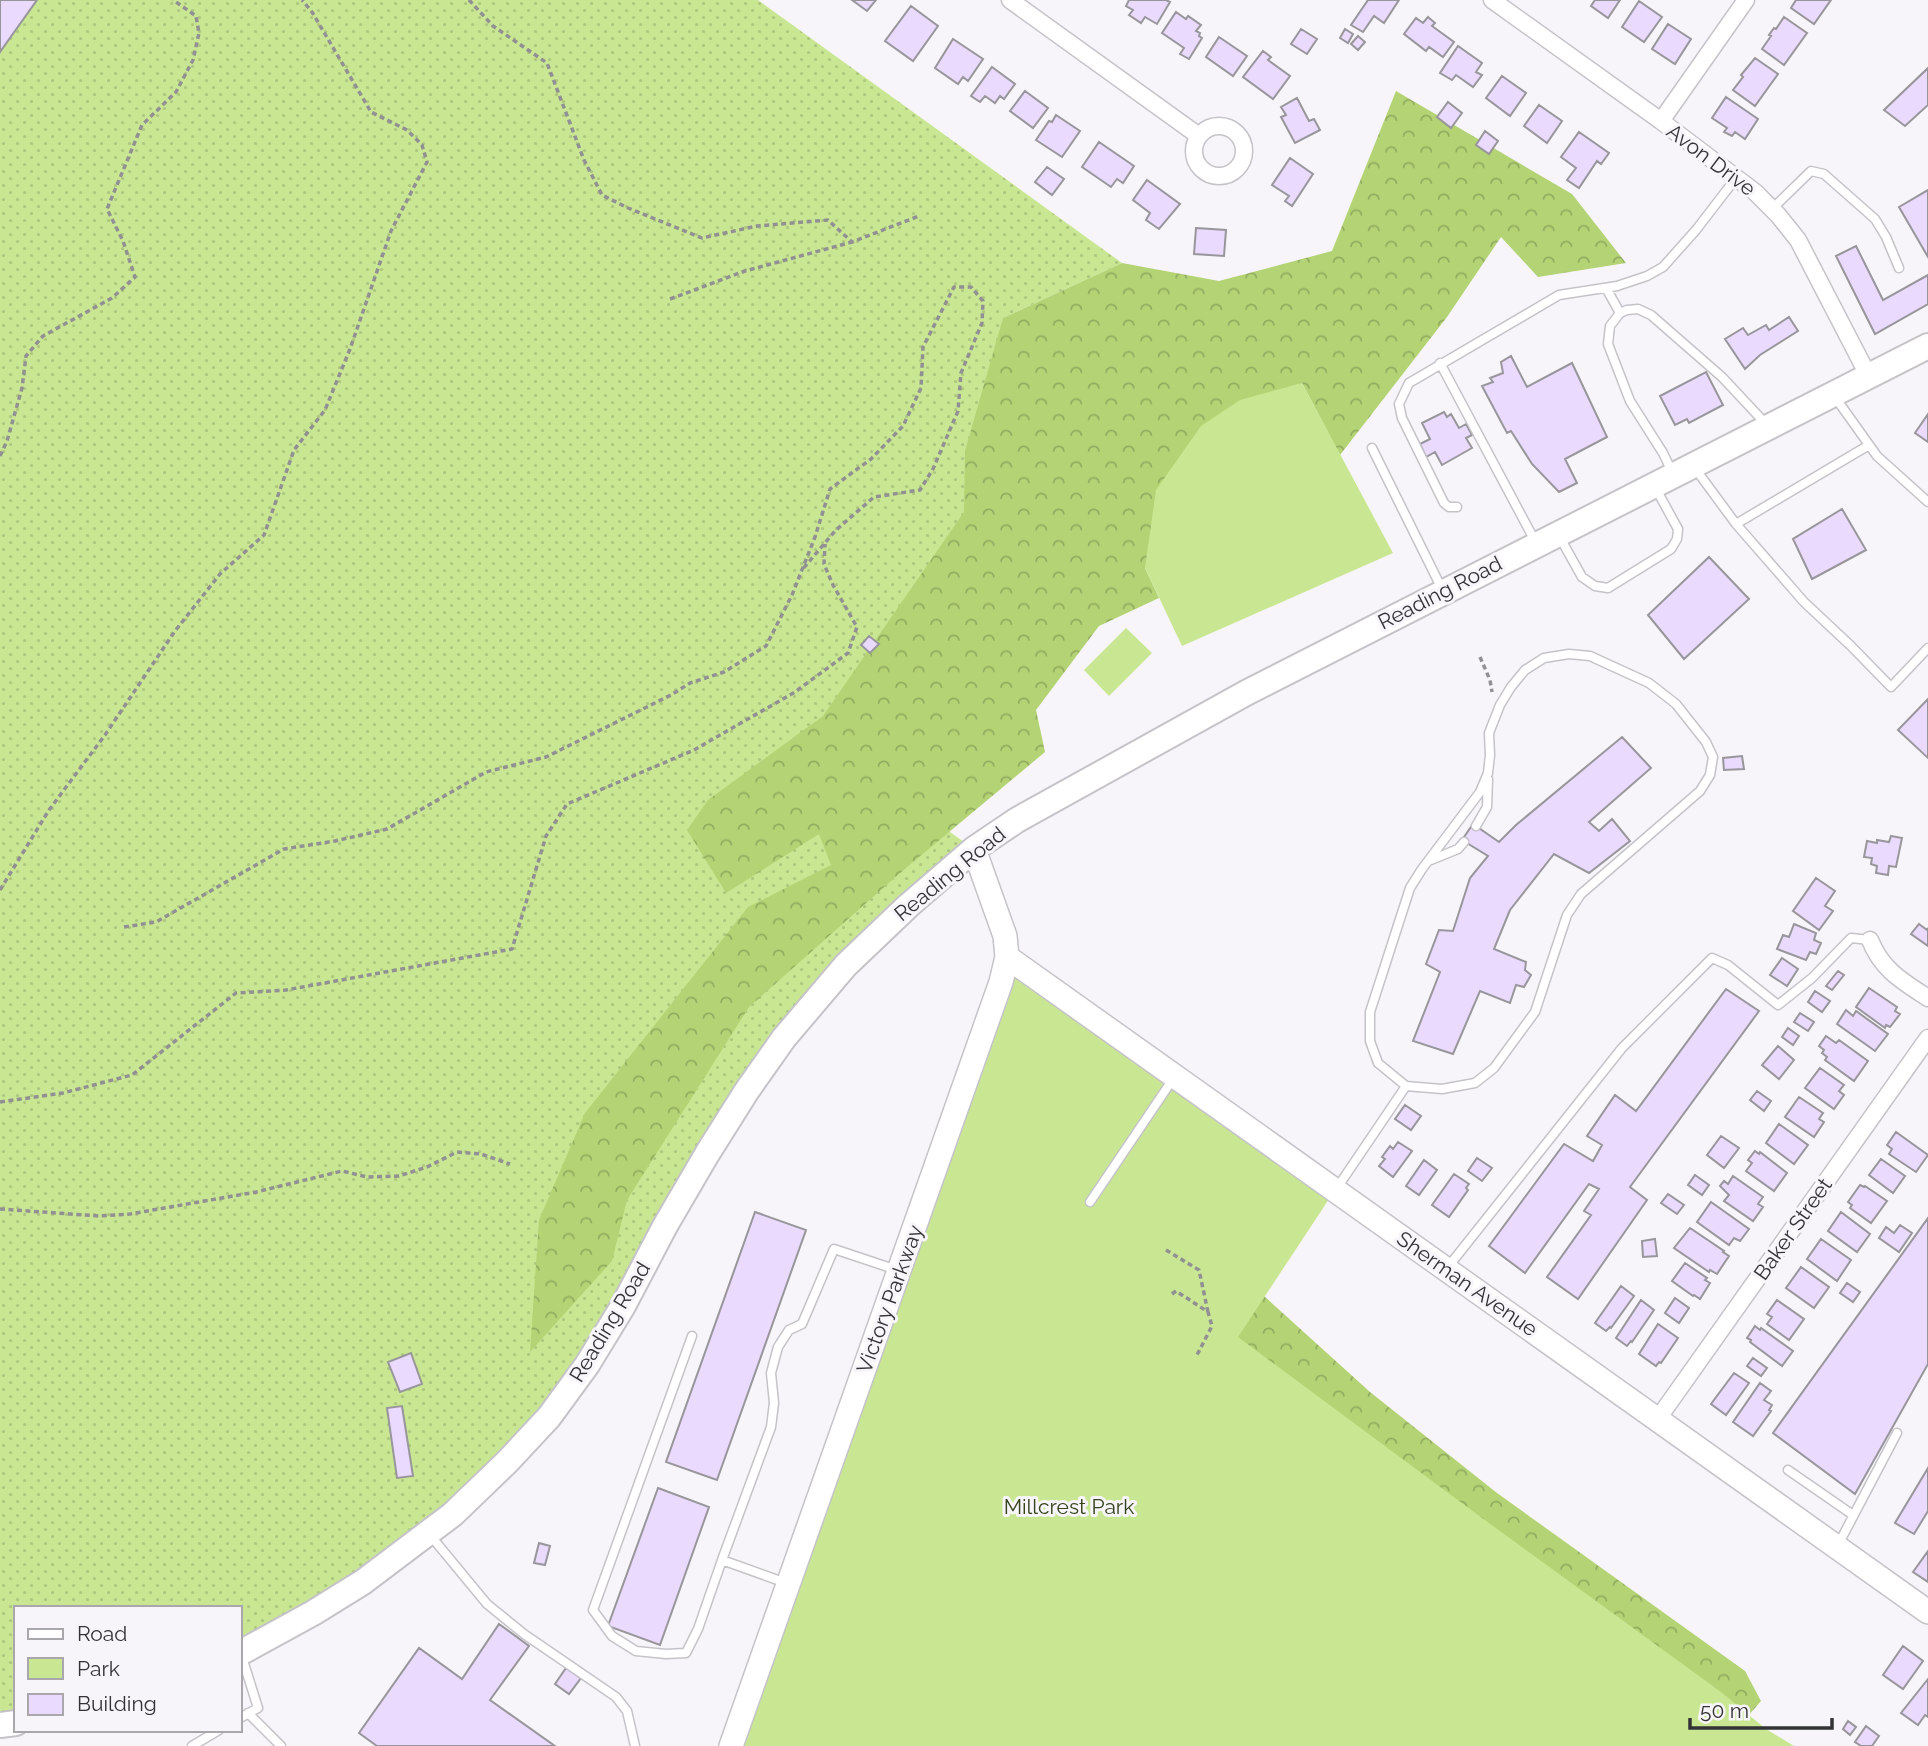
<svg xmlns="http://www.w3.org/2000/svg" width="1928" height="1746" font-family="Raleway,sans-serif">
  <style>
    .grass { fill: url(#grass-dots) }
    .forest { fill: url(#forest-crowns) }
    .park { fill: #c9e792 }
    .building { fill: #e9dafe; stroke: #98969b; stroke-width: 2 }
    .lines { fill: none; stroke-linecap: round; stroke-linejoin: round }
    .lane-casing { stroke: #c5c3c8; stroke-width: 11 }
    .street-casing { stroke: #c5c3c8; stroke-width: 19 }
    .secondary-casing { stroke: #c5c3c8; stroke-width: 26 }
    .primary-casing { stroke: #c5c3c8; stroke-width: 28 }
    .path { stroke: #919093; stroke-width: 3.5; stroke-dasharray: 5 3.5; stroke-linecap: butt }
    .lane { stroke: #fff; stroke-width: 8 }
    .street { stroke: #fff; stroke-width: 16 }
    .secondary { stroke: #fff; stroke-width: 23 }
    .primary { stroke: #fff; stroke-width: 24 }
    .labels { text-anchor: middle; stroke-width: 6; stroke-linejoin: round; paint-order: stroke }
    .street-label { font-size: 21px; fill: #333234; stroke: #f7f5fa }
    .park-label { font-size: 21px; fill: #36431c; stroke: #f7f5fa }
  </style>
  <defs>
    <pattern id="grass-dots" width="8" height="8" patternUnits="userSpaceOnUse" patternTransform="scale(1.75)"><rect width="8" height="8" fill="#c9e792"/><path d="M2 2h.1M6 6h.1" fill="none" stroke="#adc77e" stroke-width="1.8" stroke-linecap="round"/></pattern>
    <pattern id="forest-crowns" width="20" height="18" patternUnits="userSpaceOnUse" patternTransform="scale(1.75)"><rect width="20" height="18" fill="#b3d374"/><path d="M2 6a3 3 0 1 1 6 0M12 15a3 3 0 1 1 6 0" fill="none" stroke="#92ac60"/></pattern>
  </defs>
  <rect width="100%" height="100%" fill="#f7f5fa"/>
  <!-- grass -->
  <path class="grass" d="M0,0H758L1122,263L1003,318L1000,563L882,784L974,849L815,1001L587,1365L453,1514L240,1653V1608H16V1723L0,1725Z"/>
  <!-- forest -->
  <path class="forest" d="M1396,91L1572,194L1626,263L1538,277L1501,237L1447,317L1340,455L1302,383L1145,568L1159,598L1099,626L1036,710L1045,752L900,873L749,1007L627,1200L612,1261L530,1352L539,1220L585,1113L748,907L831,865L819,834L726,893L687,830L708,800L823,716L964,512L965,451L1003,318L1122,263L1219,281L1332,251Z
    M1232,1267L1370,1392L1497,1493L1745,1671L1761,1701L1722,1746L1209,1345Z"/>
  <!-- park -->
  <path class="park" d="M1302,383L1393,553L1182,646L1145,568L1156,490L1201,426L1240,400Z
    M1126,628L1152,653L1109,696L1084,670Z
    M1007,957L1335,1190L1238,1337L1478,1515L1721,1692L1766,1729L1794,1746H731Z"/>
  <!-- building -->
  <path class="building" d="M0,0H37L0,52Z
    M852,0H876L867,11Z
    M1129,0H1166L1170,2L1157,24L1145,17L1141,23L1129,15L1133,10L1126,6Z
    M1368,0H1399L1384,23L1374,16L1363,32L1351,25Z
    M1595,0H1620L1608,18L1591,6Z
    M1796,0H1831L1814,24L1791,8Z
    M1639,1L1662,17L1644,42L1622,27Z
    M911,6L938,26L913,61L885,41Z
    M1176,12L1186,19L1188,16L1201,25L1196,31L1200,33L1199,36L1202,38L1189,59L1180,54L1184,48L1162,33Z
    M1428,17L1435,23L1432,26L1454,42L1443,57L1429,47L1426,51L1404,34L1416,18L1423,23Z
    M1784,17L1807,33L1784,65L1762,49L1771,36L1769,35L1774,28L1776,29Z
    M1668,24L1691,39L1675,64L1652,49Z
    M1301,29L1317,39L1307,54L1291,44Z
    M1345,29L1353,34L1348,43L1340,38Z
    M1358,36L1365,42L1358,50L1351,44Z
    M1219,37L1247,56L1233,76L1206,57Z
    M953,39L983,59L968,81L963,77L958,84L935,68Z
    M1458,46L1482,63L1476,72L1482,75L1473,87L1456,75L1452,80L1440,73Z
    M1263,51L1271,57L1268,60L1290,76L1273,99L1243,77Z
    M1755,58L1778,74L1755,106L1733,90L1743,77L1741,75Z
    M992,67L1015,84L1004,99L1000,96L995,103L985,96L980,102L971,96Z
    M1928,68V105L1905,126L1884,110Z
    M1502,76L1526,93L1510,116L1486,98Z
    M1025,91L1048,108L1033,128L1010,111Z
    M1726,97L1758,119L1745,139L1735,132L1732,136L1724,132L1727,128L1712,118Z
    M1297,98L1309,121L1314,119L1320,130L1295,143L1281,117L1286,115L1281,107Z
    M1448,102L1462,113L1451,128L1437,117Z
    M1539,105L1562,121L1547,143L1524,126Z
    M1056,115L1080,131L1062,157L1036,140L1049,121L1052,122Z
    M1485,131L1498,141L1489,154L1476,145Z
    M1579,132L1609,153L1601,164L1597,161L1579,188L1567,180L1576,168L1561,157Z
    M1099,142L1134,166L1123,183L1117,179L1111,187L1082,167Z
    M1290,158L1313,174L1292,206L1285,201L1289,196L1272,185Z
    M1047,167L1064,179L1052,195L1035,182Z
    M1147,180L1180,204L1159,229L1146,220L1150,213L1133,200Z
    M1928,190V257L1899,207Z
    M1196,228L1226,230L1224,256L1194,254Z
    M1856,246L1883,300L1928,275V304L1875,334L1836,256Z
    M1789,317L1798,331L1760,355L1745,369L1725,339L1743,328L1748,335L1766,325L1769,330Z
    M1511,356L1527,387L1572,363L1607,437L1565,459L1577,483L1559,492L1532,464L1511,431L1507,433L1482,386L1493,382L1490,378L1503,373L1501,362Z
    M1706,372L1723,405L1689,423L1687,419L1675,425L1660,396Z
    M1444,412L1447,417L1451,414L1459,428L1466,424L1472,435L1466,438L1472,448L1442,465L1435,452L1426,457L1420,444L1430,439L1422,423Z
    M1928,414V442L1915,433Z
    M1842,509L1866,550L1812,579L1793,539Z
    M1709,557L1749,599L1684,659L1648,615Z
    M869,636L879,644L870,653L861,645Z
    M1928,699V758L1898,730Z
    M1622,737L1651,768L1589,822L1599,831L1612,819L1630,841L1589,873L1554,854L1510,910L1494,949L1526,962L1525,970L1531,975L1524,987L1516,985L1510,1003L1480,991L1453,1054L1413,1041L1440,972L1426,964L1439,930L1453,931L1470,878L1488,856L1462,840L1473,824L1499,842L1516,825Z
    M1742,756L1744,769L1724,770L1723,758Z
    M1891,836L1902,838L1896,867L1889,866L1888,875L1876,873L1877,866L1871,864L1872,858L1864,857L1867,841L1877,843V840L1889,842Z
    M1816,878L1835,891L1825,906L1833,911L1819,930L1793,911Z
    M1794,924L1816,933L1814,940L1821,943L1816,954L1810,952L1806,960L1777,949L1783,935L1789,937Z
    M1919,924L1927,930L1928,928V946L1911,934Z
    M1782,958L1798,969L1787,986L1770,975Z
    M1838,971L1844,975L1832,990L1826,986Z
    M1869,988L1897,1007L1895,1011L1900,1014L1890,1027L1886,1025L1885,1028L1856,1007Z
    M1726,989L1759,1011L1630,1187L1647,1200L1578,1299L1547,1277L1591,1215L1584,1211L1599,1189L1589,1184L1525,1273L1489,1246L1564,1144L1593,1161L1602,1145L1587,1136L1615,1095L1636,1111Z
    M1815,991L1830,1001L1822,1012L1808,1002Z
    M1846,1010L1853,1016L1856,1011L1888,1034L1875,1051L1837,1024Z
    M1800,1013L1814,1022L1808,1031L1794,1022Z
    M1788,1028L1799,1036L1793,1045L1782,1037Z
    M1826,1036L1836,1043L1839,1040L1868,1061L1854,1081L1825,1060L1827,1057L1822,1053L1824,1050L1819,1046Z
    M1778,1046L1794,1060L1779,1079L1762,1065Z
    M1820,1068L1844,1085L1839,1091L1844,1095L1834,1109L1805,1088Z
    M1757,1091L1771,1101L1764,1111L1750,1100Z
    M1799,1097L1823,1113L1819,1119L1824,1122L1814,1137L1785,1117Z
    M1405,1105L1421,1116L1411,1130L1395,1119Z
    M1779,1124L1808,1145L1794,1164L1766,1143Z
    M1896,1132L1928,1155L1916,1172L1889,1154L1892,1149L1887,1145Z
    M1721,1136L1739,1148L1724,1168L1707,1155Z
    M1398,1142L1412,1151L1393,1177L1379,1166L1385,1159L1382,1157L1390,1146L1393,1149Z
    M1755,1151L1759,1154L1760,1152L1787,1173L1774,1191L1746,1171L1752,1163L1748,1160Z
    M1477,1158L1492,1168L1482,1181L1468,1171Z
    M1881,1159L1905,1176L1893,1193L1869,1175Z
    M1424,1160L1437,1170L1419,1195L1406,1186Z
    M1454,1174L1469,1184L1466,1188L1468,1190L1449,1217L1432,1205Z
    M1695,1175L1709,1185L1702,1195L1688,1185Z
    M1733,1176L1763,1197L1758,1204L1763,1207L1753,1221L1724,1201L1729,1195L1720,1186L1724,1181L1728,1184Z
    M1860,1185L1864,1187L1865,1186L1887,1201L1871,1223L1850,1208L1852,1205L1848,1202Z
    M1668,1194L1684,1205L1677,1214L1661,1203Z
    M1711,1202L1749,1229L1740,1241L1734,1238L1729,1245L1697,1222Z
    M755,1212L806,1230L717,1480L666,1462Z
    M1841,1212L1870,1234L1857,1252L1828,1231Z
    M1928,1218V1364L1855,1494L1773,1433Z
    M1900,1225L1912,1233L1899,1252L1879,1238L1886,1227L1894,1233Z
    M1690,1228L1724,1251L1723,1252L1729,1256L1717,1274L1710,1270L1709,1272L1674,1248Z
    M1655,1239L1657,1256L1643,1257L1642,1241Z
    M1821,1239L1851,1260L1837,1281L1807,1259Z
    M1685,1263L1707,1278L1705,1280L1710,1283L1700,1299L1694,1295L1693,1296L1672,1281Z
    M1801,1267L1829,1287L1814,1308L1786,1288Z
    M1847,1283L1860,1292L1853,1302L1840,1293Z
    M1621,1286L1634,1296L1611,1328L1610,1327L1606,1331L1595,1323Z
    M1675,1298L1689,1308L1679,1323L1665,1313Z
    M1641,1300L1654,1310L1632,1342L1631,1341L1627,1346L1616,1338Z
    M1777,1300L1804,1319L1789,1340L1767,1324L1772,1317L1767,1314Z
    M1658,1324L1678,1338L1661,1363L1659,1362L1656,1366L1639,1354Z
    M1755,1326L1760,1330L1761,1328L1793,1351L1782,1366L1750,1342L1751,1340L1747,1338Z
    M411,1353L422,1384L400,1392L388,1362Z
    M1753,1358L1767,1368L1761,1376L1747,1366Z
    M1734,1373L1749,1383L1726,1415L1711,1404Z
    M1760,1383L1771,1391L1764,1400L1772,1405L1769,1410L1771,1411L1753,1436L1733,1422Z
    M402,1406L413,1476L397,1478L387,1408Z
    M1928,1468V1511L1914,1534L1895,1523Z
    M658,1488L709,1507L660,1645L608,1626Z
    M539,1543L550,1546L545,1565L534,1563Z
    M1928,1551V1582L1913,1572Z
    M499,1624L529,1646L490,1700L555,1746H377L359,1733L419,1648L462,1679Z
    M1903,1646L1923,1661L1903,1689L1883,1675Z
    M566,1668L581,1678L569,1694L555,1684Z
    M1928,1679V1717L1925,1715L1918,1725L1901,1713Z
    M1848,1721L1856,1727L1850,1735L1843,1729Z
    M1866,1726L1879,1736L1872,1746H1861L1855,1742Z"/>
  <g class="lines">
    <defs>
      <path id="lane" d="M1772,209L1811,171L1824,174L1875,219L1886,237L1899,268
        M1606,288L1620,313
        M1440,363L1535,541
        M1835,397L1877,456L1928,502
        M1372,448L1442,589
        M1694,467L1736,524L1804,602L1851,646L1891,687L1928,648
        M1673,474L1663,453L1630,401L1608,344L1610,326L1620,313L1627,310L1638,309L1651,315L1722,377L1766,424
        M1457,507H1449L1444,503L1402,418L1399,404L1409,383L1559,295L1617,286L1647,276L1663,267L1696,230L1736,178
        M1736,524L1869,445
        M1559,536L1582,577L1595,586L1608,588L1671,549L1677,539L1678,529L1656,489
        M1569,654L1590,656L1649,683L1676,704L1706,742L1713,757L1710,775L1700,791L1581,894L1567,915L1535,1012L1494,1068L1475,1083L1442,1089L1406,1086L1378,1063L1370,1041V1012L1410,888L1422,869L1480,792L1488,773L1490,755L1489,733L1500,705L1511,687L1525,670L1544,658Z
        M1476,826L1487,807L1488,779
        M1431,860L1458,849L1464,842
        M1337,1188L1406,1086
        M1090,1202L1173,1079
        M1448,1267L1622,1048L1712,958L1728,965L1778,1005L1812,978L1851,938L1870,940
        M692,1336L593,1610L612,1636L636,1651L666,1654L686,1653L698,1629L722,1560
        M1788,1470L1853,1515
        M430,1535L487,1604L524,1634L616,1697L627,1711L635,1746
        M1838,1545L1897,1433
        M786,1583L722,1560L771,1427L774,1403L771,1373L778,1347L789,1330L802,1324L834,1249L897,1270
        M248,1713L281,1746
        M240,1718L258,1708L242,1657
        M192,1746L219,1730"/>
      <path id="street" d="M1010,0L1199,136
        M1492,0L1661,121L1755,192L1778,215L1798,240L1868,375
        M1661,121L1746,0
        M1194 151a25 25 0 1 1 50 0a25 25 0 1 1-50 0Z
        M1870,940C1882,970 1902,981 1928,998
        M1657,1420L1928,1038"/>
      <path id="secondary" d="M1007,957L1928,1612
        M731,1746L1001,982L1007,957L1005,936L974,849"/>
      <path id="primary" d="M240,1653L313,1613L363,1582L453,1514L507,1462L549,1417L587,1365L623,1306L665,1226L707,1154L746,1092L784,1038L846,965L909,905L974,849L1017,820L1246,693L1928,346
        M0,1725L16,1723"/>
    </defs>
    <!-- lane casing -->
    <use href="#lane" class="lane-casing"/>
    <!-- street casing -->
    <use href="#street" class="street-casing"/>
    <!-- secondary casing -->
    <use href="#secondary" class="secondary-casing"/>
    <!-- primary casing -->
    <use href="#primary" class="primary-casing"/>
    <!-- path -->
    <path class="path" d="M469,0L493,26L547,63L584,160L602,195L628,208L702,238L757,226L828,220L852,242L919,216
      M670,299L745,271L852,242
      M0,456L7,441L22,388L26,356L43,336L112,298L135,277L123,241L107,209L142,125L176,92L193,60L199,33L196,16L173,0
      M1480,657L1490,680L1492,692
      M0,890L49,810L105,735L175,631L220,574L264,535L294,450L325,410L350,349L391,231L427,162L422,145L407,130L371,112L312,12L302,0
      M124,927L156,922L284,849L335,841L387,829L486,772L546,757L671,695L690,683L724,672L766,646L792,595L815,537L830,489L871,459L903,426L921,388L923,347L954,287H971L983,301L982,323L961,373L958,411L933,469L920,490L874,497L836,530L801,571
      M0,1102L63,1093L132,1075L236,993L286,990L512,949L546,836L567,804L694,750L795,692L848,653L857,627L833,585L824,564L825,544
      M0,1209L99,1216L130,1214L256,1192L342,1171L367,1177L399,1176L427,1167L457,1152L481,1154L510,1164
      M1166,1250L1199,1270L1208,1312
      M1172,1294L1176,1291L1208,1312L1212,1326L1197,1355"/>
    <!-- lane -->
    <use href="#lane" class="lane"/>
    <!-- street -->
    <use href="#street" class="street"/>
    <!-- secondary -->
    <use href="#secondary" class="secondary"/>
    <!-- primary -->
    <use href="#primary" class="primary"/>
  </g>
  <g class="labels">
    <!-- street labels -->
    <g class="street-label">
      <text transform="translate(1711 160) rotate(37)" y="7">Avon Drive</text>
      <text transform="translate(1440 593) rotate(-27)" y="7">Reading Road</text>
      <text transform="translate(950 874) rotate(-39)" y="7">Reading Road</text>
      <text transform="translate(1793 1229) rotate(-55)" y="7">Baker Street</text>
      <text transform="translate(1467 1284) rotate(35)" y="7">Sherman Avenue</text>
      <text transform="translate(890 1299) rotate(-70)" y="7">Victory Parkway</text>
      <text transform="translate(610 1322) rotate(-59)" y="7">Reading Road</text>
    </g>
    <!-- park labels -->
    <g class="park-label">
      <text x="1069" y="1514">Millcrest Park</text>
    </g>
  </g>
  <!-- legend -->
  <rect x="14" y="1606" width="228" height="126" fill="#f7f5fa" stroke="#a9a7ab" stroke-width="2"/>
  <rect x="28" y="1629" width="35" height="10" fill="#ffffff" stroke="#a9a7ab" stroke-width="2"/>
  <text x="77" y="1641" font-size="21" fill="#333234">Road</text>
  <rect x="28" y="1658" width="35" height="21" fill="#c9e792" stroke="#a9a7ab" stroke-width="2"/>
  <text x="77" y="1676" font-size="21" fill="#333234">Park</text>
  <rect x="28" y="1694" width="35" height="21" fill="#e9dafe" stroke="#a9a7ab" stroke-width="2"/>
  <text x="77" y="1711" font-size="21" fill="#333234">Building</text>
  <!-- scale -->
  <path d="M1690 1718v10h142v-10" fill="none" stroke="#333234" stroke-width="3.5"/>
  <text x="1700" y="1718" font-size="21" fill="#333234" stroke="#f7f5fa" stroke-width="5" paint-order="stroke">50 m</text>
</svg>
